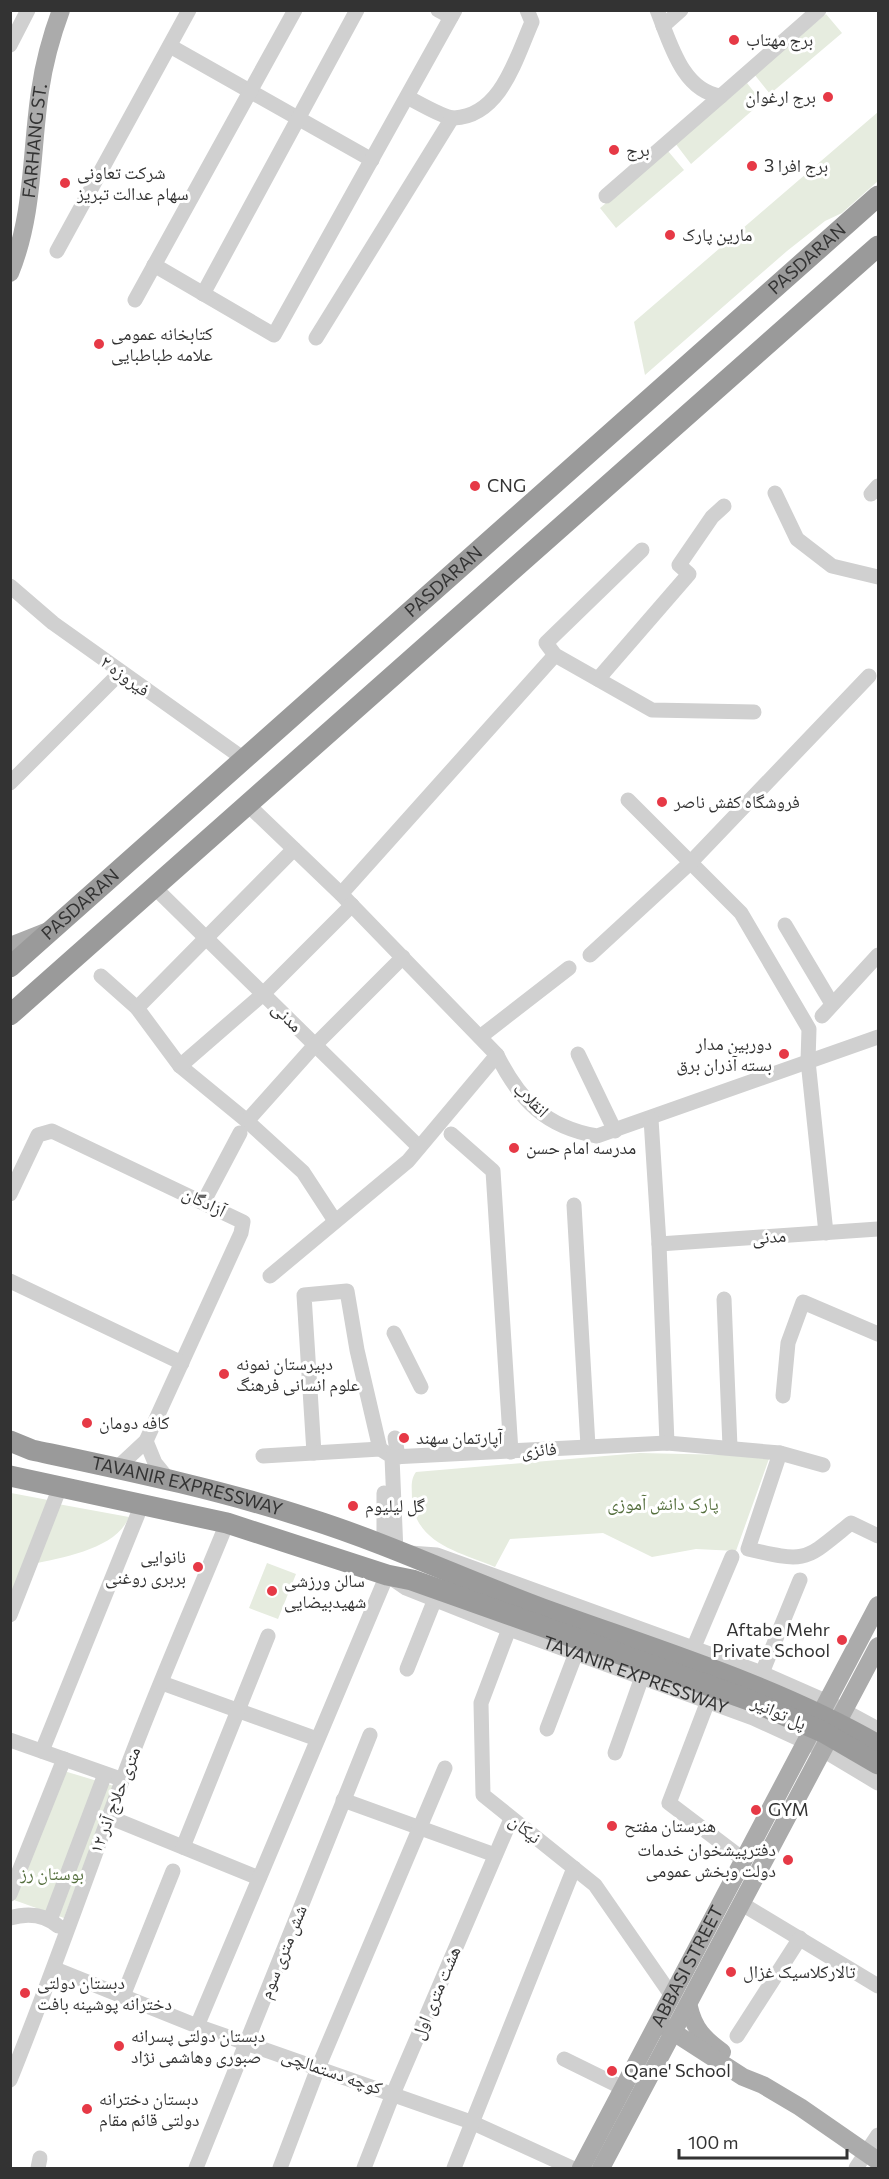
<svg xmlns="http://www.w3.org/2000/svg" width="889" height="2179" font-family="Commissioner,'Noto Naskh Arabic',sans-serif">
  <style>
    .green { fill: #e6ecdf }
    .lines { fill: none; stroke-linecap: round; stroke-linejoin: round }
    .minor { stroke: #d0d0d0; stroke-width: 15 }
    .major { stroke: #ababab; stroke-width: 18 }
    .highway { stroke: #9a9a9a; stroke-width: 21 }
    .poi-dot { fill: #e63946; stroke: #fff; stroke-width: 2 }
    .labels { text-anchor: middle; stroke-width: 6; stroke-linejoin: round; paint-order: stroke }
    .poi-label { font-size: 18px; fill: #333; stroke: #fff; text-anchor: start }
    .street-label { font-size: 18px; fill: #333; stroke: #fff }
    .park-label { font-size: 18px; fill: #56703f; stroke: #fff }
  </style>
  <rect width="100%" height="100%" fill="#fff"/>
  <!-- green -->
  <path class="green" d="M826,14L842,33L770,94L754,74Z
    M747,83L762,102L691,164L675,143Z
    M878,112V181L842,213L825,221L787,251L645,375L634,322Z
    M668,151L684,170L616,228L600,208Z
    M640,1453L770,1456L736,1551L696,1549L652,1557L603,1533L510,1539L495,1567C460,1552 415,1544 412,1499C412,1489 410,1480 416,1472Z
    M11,1493L48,1500L14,1591L11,1592Z
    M58,1504L129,1517C116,1549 64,1557 33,1564Z
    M267,1563L296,1574L278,1619L249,1608Z
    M64,1771L114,1786L64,1918L14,1900Z"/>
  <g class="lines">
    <!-- minor -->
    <g class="minor">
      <path d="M438,10L451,17"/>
      <path d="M657,10C670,42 682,91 721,96L819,10"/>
      <path d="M663,26L681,10"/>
      <path d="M10,45L28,10"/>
      <path d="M170,46L372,160"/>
      <path d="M407,97C417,102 444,118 454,118C501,116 516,58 532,22L527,10"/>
      <path d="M606,196L721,96"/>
      <path d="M57,251L189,10"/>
      <path d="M154,265L274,335L455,10"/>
      <path d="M203,294L357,10"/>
      <path d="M135,300L295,10"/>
      <path d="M316,338L452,118"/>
      <path d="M775,493L797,539L832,566L878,577"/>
      <path d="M871,494L878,486"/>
      <path d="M642,550L546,643L555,655L652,710L754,712"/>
      <path d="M10,586L53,623L244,759"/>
      <path d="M598,679L689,574L679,565L712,517L724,506"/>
      <path d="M10,783L120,673"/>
      <path d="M628,800L741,913L809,1029L808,1061L826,1233"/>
      <path d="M247,804L341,894L497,1055C520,1101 546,1127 597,1136L878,1037"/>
      <path d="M154,887L419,1147"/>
      <path d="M341,894L555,655"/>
      <path d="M785,925L832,1004"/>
      <path d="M590,955L690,863L869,676"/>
      <path d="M101,976L137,1008L180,1066L247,1121L303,1172L335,1221"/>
      <path d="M137,1008L294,849"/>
      <path d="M822,1016L878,955"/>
      <path d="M480,1037L569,968"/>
      <path d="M578,1054L615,1131"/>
      <path d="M180,1066L263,994L352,905"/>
      <path d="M651,1119L659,1244L667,1443"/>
      <path d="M247,1121L315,1045L403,957"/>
      <path d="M451,1134L493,1171L511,1452"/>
      <path d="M10,1194L38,1135L52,1131L243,1222L241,1233L146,1441L117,1468"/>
      <path d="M204,1201L240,1133"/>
      <path d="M574,1205L588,1446"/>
      <path d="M659,1244L878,1229"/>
      <path d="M270,1276L408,1161L497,1055"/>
      <path d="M10,1281L182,1363"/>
      <path d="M724,1299L730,1447"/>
      <path d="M394,1333L421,1387"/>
      <path d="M783,1396L788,1343L803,1302L878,1334"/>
      <path d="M395,1438L398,1457"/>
      <path d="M146,1441L155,1463L168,1479"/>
      <path d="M314,1453L304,1295L347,1291L357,1350L380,1449"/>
      <path d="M780,1453L748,1549C808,1563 804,1561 851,1523L878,1536"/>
      <path d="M263,1456L380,1449L388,1454"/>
      <path d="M823,1465L780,1453L667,1443L392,1457L396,1552L437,1555L762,1673L828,1702L878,1729"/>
      <path d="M384,1493V1547"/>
      <path d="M10,1615L60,1487"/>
      <path d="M509,1629L481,1703L483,1795L595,1885L672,1996"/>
      <path d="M693,1649L732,1557"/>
      <path d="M407,1669L435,1599"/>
      <path d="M762,1673L800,1580"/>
      <path d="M162,1683L317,1739"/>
      <path d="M708,1701L669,1803L744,1860"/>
      <path d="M547,1729L576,1653"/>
      <path d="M10,1740L115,1777"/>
      <path d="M42,1751L142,1504"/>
      <path d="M615,1753L642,1677"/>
      <path d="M343,1800L495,1855"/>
      <path d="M109,1817L259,1878"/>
      <path d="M183,1847L268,1636"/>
      <path d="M10,1894L64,1759"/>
      <path d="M742,1904L878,1986"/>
      <path d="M10,1918C27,1913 44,1914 58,1926"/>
      <path d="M50,1920L105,1774"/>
      <path d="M55,1969L197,2026L471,2122L572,2168"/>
      <path d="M123,1996L173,1871"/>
      <path id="s1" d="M197,2026L387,1575L406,1588L509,1629L753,1718L823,1750L878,1783"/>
      <path d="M737,2036L800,1938"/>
      <path d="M564,2059L623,2088"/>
      <path d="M10,2080C50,1981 85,1881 122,1781C154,1694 192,1609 227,1523"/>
      <path d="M38,2168L40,2158"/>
      <path d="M196,2168L370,1735"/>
      <path d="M280,2168L318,2068L445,1768"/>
      <path d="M364,2168L393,2094L511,1819"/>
      <path d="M454,2168L574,1868"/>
      <path d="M856,2168L878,2135"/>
    </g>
    <!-- major -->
    <g class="major">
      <path id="s2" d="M10,273C34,215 31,151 40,91C44,63 51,37 61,10"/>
      <path d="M10,946L48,931"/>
      <path d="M689,2007C694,2029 704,2039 722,2052"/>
      <path d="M667,2028L743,2077L763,2085L800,2107L878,2161"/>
      <path id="s3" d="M581,2168L878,1605"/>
      <path d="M601,2168L878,1646"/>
    </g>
    <!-- highway -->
    <g class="highway">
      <path id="s4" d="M10,967L878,196"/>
      <path d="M10,1015L878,246"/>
      <path id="s5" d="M10,1441L32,1450C126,1470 219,1489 310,1519C389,1544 465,1580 543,1609C656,1650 773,1685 878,1745"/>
      <path d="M10,1476L227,1523L387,1575L412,1580L749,1700L823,1732L878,1764"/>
    </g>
  </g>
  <!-- markers -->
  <g class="poi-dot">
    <circle cx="734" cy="40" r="6"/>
    <circle cx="828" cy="97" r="6"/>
    <circle cx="614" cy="150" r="6"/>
    <circle cx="752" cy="166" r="6"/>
    <circle cx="65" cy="183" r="6"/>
    <circle cx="670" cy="235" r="6"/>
    <circle cx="99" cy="344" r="6"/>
    <circle cx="475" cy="486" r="6"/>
    <circle cx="662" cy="802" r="6"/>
    <circle cx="784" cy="1054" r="6"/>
    <circle cx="514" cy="1148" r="6"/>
    <circle cx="224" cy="1374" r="6"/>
    <circle cx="87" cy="1423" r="6"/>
    <circle cx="404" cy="1438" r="6"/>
    <circle cx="353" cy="1506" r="6"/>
    <circle cx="198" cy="1567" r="6"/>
    <circle cx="272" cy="1591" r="6"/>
    <circle cx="842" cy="1640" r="6"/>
    <circle cx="756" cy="1810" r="6"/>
    <circle cx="612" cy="1826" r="6"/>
    <circle cx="788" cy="1860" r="6"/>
    <circle cx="731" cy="1972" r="6"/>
    <circle cx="25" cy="1993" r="6"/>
    <circle cx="119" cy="2046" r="6"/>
    <circle cx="612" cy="2071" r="6"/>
    <circle cx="87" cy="2109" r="6"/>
  </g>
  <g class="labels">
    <!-- poi labels -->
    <g class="poi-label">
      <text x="746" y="46">برج مهتاب</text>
      <text x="816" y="103" text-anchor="end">برج ارغوان</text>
      <text x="626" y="156">برج</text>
      <text x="764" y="172">برج افرا 3</text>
      <text x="77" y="179">شرکت تعاونی<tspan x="77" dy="21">سهام عدالت تبریز</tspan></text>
      <text x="682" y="241">مارین پارک</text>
      <text x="111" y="340">کتابخانه عمومی<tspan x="111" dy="21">علامه طباطبایی</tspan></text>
      <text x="487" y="492">CNG</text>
      <text x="674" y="808">فروشگاه کفش ناصر</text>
      <text x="772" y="1050" text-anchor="end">دوربین مدار<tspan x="772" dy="21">بسته آذران برق</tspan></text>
      <text x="526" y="1154">مدرسه امام حسن</text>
      <text x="236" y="1370">دبیرستان نمونه<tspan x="236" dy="21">علوم انسانی فرهنگ</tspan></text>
      <text x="99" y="1429">کافه دومان</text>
      <text x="416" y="1444">آپارتمان سهند</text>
      <text x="365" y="1512">گل لیلیوم</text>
      <text x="186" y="1563" text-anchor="end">نانوایی<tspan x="186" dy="21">بربری روغنی</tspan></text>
      <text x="284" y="1587">سالن ورزشی<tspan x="284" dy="21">شهیدبیضایی</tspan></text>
      <text x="830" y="1636" text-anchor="end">Aftabe Mehr<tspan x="830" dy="21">Private School</tspan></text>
      <text x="768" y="1816">GYM</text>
      <text x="624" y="1832">هنرستان مفتح</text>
      <text x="776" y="1856" text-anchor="end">دفترپیشخوان خدمات<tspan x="776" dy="21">دولت وبخش عمومی</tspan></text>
      <text x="743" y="1978">تالارکلاسیک غزال</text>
      <text x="37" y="1989">دبستان دولتی<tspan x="37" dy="21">دخترانه پوشینه بافت</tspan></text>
      <text x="131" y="2042">دبستان دولتی پسرانه<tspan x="131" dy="21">صبوری وهاشمی نژاد</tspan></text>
      <text x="624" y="2077">Qane' School</text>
      <text x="99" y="2105">دبستان دخترانه<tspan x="99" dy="21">دولتی قائم مقام</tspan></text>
    </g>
    <!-- street labels -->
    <g class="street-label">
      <text dy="6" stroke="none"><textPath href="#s2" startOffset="135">FARHANG ST.</textPath></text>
      <text dy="6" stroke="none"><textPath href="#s4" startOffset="1066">PASDARAN</textPath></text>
      <text dy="6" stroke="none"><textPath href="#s4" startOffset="580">PASDARAN</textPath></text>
      <text transform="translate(125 676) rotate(36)" y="6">فیروزه ٢</text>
      <text dy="6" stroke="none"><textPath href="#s4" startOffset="94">PASDARAN</textPath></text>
      <text transform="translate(287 1017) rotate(45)" y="6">مدنی</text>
      <text transform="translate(531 1100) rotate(44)" y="6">انقلاب</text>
      <text transform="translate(204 1202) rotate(26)" y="6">آزادگان</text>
      <text transform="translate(769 1237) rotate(-4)" y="6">مدنی</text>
      <text transform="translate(539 1450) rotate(-4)" y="6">فائزی</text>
      <text dy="6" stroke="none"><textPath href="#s5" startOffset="183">TAVANIR EXPRESSWAY</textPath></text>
      <text dy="6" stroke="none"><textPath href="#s1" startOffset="758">TAVANIR EXPRESSWAY</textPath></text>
      <text transform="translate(779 1713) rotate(24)" y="6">پل توانیر</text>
      <text transform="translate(115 1800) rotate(-69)" y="6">۱۲ متری حلاج آذر</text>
      <text transform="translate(525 1829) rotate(39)" y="6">نیکان</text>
      <text transform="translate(283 1952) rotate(-68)" y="6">شش متری سوم</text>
      <text dy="6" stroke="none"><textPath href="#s3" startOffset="228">ABBASI STREET</textPath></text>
      <text transform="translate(436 1993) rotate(-67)" y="6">هشت متری اول</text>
      <text transform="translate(332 2072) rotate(19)" y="6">کوچه دستمالچی</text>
    </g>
    <!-- park labels -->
    <g class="park-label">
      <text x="663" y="1510">پارک دانش آموزی</text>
      <text x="52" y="1880">بوستان رز</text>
    </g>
  </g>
  <!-- border -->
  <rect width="889" height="2179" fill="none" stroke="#333333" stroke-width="24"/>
  <!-- scale -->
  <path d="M679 2149v9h168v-9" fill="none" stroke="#333333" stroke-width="3"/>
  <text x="688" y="2149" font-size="18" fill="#333333" stroke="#ffffff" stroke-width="4.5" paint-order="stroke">100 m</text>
</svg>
